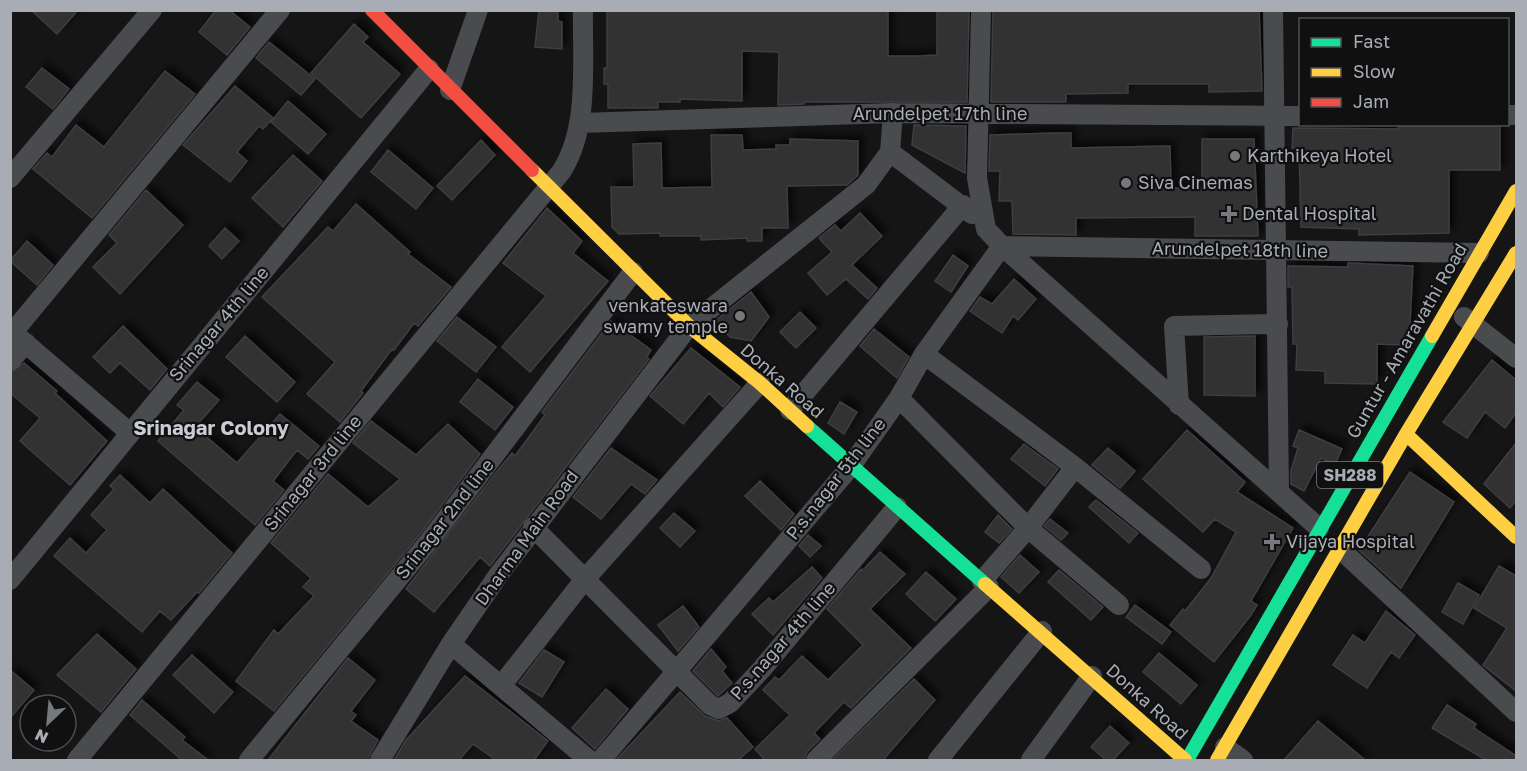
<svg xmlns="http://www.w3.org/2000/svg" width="1527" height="771" font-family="'Golos Text',sans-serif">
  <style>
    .building { fill: #303031; stroke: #3e3f42; stroke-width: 1.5; filter: url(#shadow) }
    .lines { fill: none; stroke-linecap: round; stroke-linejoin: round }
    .street { stroke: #4a4b4e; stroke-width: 20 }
    .fast { stroke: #16e098; stroke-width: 14 }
    .slow { stroke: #ffcf43; stroke-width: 14 }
    .jam { stroke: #f24e42; stroke-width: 14 }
    .poi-dot { fill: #75787d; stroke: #101011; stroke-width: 2 }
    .labels { text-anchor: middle; stroke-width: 4.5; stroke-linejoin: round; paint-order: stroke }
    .shield { fill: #101011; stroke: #7a7e84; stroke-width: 1.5 }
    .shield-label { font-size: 16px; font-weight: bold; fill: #a8adb5 }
    .street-label { font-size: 18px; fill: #a8adb5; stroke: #101011 }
    .poi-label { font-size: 18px; fill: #a8adb5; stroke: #101011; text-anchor: start }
    .neighbourhood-label { font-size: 20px; font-weight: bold; fill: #c9ccd2; stroke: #101011 }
  </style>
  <defs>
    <filter id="shadow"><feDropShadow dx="5.5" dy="-5.5" stdDeviation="3" flood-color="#0009"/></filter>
  </defs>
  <rect width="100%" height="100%" fill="#151516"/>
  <!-- building -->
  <path class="building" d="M31,10H78L57,34Z
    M216,10H229L250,27L227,55L199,32Z
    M539,10H558V21L562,22V49L535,47Z
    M607,10H888V56H918L937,55V10H969L967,102H804V104L778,105L779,52L742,51V101L680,99V102H658V108H608V84H604V68H607Z
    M993,10H1259L1262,91L1209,92V84H1128V93L1066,94V102H991Z
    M354,24L368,37L363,42L400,74L361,118L311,73Z
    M269,42L315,79L301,95L256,58Z
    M42,68L69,89L53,109L26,87Z
    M165,71L195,94L92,218L33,169L47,153L52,157L76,125L104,147Z
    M235,86L273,118L263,129L259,126L237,152L247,161L230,182L183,145Z
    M288,101L326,134L308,154L271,122Z
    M1398,124H1500V170H1449V233L1359,235V229L1301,227L1299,148H1292L1293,128L1398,129Z
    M914,125L966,126L965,173L912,145Z
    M1054,133H1071V148L1170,146L1171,188H1202V139H1254L1258,236H1195V217L1076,218V235L1013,234L1012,201H999L1000,171H989L990,135Z
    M711,135H742L743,150L776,149V145H790V139L858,141V175L847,185L787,186L788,228H762V241H747V238L701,240V236H660V233L619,234L612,227L611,187H634L633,144L661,143L662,188L712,187Z
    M481,140L495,155L452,200L437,186Z
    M388,150L433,188L416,209L371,172Z
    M293,155L322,181L283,227L252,198Z
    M146,190L183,225L120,294L93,267L117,243L109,235Z
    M356,204L410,252L408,254L451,287L418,326L414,323L394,350L392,349L361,391L363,393L340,422L307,394L335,362L262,297L328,227L333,231Z
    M547,208L582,241L573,253L608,281L530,372L502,347L546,296L503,263Z
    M860,213L882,236L852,265L877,288L868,299L846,279L827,295L808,273L832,252L819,238L835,225L841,231Z
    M225,228L239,241L222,259L209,246Z
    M27,241L53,265L37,285L10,261Z
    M953,255L968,266L951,292L935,281Z
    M1348,263L1413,266L1409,341L1407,345L1377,344V384L1325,383V371L1296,370L1297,344H1293L1292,287H1288V266L1348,267Z
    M1014,279L1036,299L1018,320L1013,316L1002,333L970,311L980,297L992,304Z
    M751,292L769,317L751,341L730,337L715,321Z
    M800,312L816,328L796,348L780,332Z
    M457,317L496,347L476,372L437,341Z
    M611,321L651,350L647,357L649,359L490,566L480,557L434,612L406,589L498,470L512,453L515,456L545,415L542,412Z
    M123,326L167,369L150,390L120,363L110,373L93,357Z
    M874,329L909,357L897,378L860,346Z
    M245,336L295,382L277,402L226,357Z
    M1255,336V396L1204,395V337Z
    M691,348L740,387L723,407L709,393L683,424L650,396Z
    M1492,360L1516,380V413L1505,428L1485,412L1467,438L1443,422Z
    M24,363L57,391L55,393L107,441L70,485L20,441L40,418L10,393V373Z
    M478,379L513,407L495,430L460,402Z
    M197,382L219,400L195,427L237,463L280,414L319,446L308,459L297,450L273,481L284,490L255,525L158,441L184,410L177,405Z
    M840,402L857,412L844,434L828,423Z
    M371,421L416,455L448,424L480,454L421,533L274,711L236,681L274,630L278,634L314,596L303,587L311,578L271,543L328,474L368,507L400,479L353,443Z
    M1187,430L1245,482L1237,492L1293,528L1251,601L1257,605L1251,615L1214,662L1170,625L1183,609L1185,611L1211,578L1236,532L1215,519L1203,532L1143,479Z
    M1299,430L1342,449L1335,464L1321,458L1304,491L1291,484V470L1298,448L1293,446Z
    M1516,443V500L1510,508L1484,484Z
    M1024,444L1058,469L1045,486L1011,459Z
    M611,448L657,480L645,494L631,484L601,519L573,497Z
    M1108,448L1135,471L1120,488L1092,465Z
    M1410,472L1454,502L1401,588L1359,550Z
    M120,475L150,503L163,489L232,553L199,593L197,592L171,620L160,611L142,632L54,556L70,538L86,553L107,530L91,515L114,489L110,486Z
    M760,481L794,514L781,530L745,496Z
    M1096,500L1138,533L1129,543L1089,507Z
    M674,513L695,531L680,547L660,528Z
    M998,515L1012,529L999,543L985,532Z
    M1050,519L1068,533L1061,540L1044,526Z
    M808,535L821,546L810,557L799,546Z
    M880,552L905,574L870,609L911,648L851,708L844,702L814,733L820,739L807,752L804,760H765L755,749L790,715L763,690L775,677L779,680L802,656L828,680L863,645L827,609L861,569L862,571Z
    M1020,555L1039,572L1019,593L1001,577Z
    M1499,566L1516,576V691L1483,665L1507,628L1474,608Z
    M812,567L822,578L773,635L752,614L769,598L773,602Z
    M1059,570L1103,607L1091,620L1048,582Z
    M926,572L956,599L935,621L906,594Z
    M1458,583L1479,595L1463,624L1442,612Z
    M1135,605L1171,632L1162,644L1126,617Z
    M683,606L699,627L678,651L658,625Z
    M1386,611L1415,635L1399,658L1391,652L1367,688L1333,665L1353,635L1365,643Z
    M97,634L136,669L101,712L57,675Z
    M711,649L726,667L722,671L732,683L718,696L693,671Z
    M544,650L564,662L542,697L519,683Z
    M1159,653L1197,685L1181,704L1143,672Z
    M192,655L233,692L214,713L173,675Z
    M348,658L375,680L351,711L356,715L351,721L378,740L367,760H268Z
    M10,670L34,690L10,718Z
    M465,676L548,741L534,760H496L473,744L459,760H394L406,740Z
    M914,679L935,700L883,760H832Z
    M606,689L628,709L595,749L572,728Z
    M680,692L705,716L719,721L727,718L753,747L738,760H616Z
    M142,700L185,737L182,740L208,760H182L130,715Z
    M1447,705L1476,724L1474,728L1516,756V760H1486L1432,728Z
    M1318,721L1365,760H1284Z
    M1110,726L1129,743L1113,760H1106L1091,747Z"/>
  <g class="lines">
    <!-- street -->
    <path class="street" d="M981,10L977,178L986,229L1002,246L1319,528
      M1273,10L1279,492
      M450,90L478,10
      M893,113L890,152L972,214
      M1508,115H1516
      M580,123L893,113L1300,116
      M10,178L152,10
      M1464,317L1516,358
      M10,330L129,432
      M13,332L280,10
      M924,354L1075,467L1201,569
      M10,361L26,343
      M899,398L1028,528L1119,605
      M1179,405L1174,326L1278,324
      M790,410L963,205
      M533,527L710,705L719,709L730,703L761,670L897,507
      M1340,549L1516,712
      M10,580L429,69
      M982,581L1028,528L1075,467
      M451,644L589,760
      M501,686L585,579L760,383
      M1225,747L1243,760
      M77,760L561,172C590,128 582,62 583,10
      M249,760L430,540L633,272
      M380,760L451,644L499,574L689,326L866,185L890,152
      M601,760L851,466L899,398L924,354L1002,246L1479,253
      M816,760L989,587
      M938,760L1042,631
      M1031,760L1092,676"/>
    <!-- fast -->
    <path class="fast" d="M807,426L985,584
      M1187,760L1432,336"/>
    <!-- slow -->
    <path class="slow" d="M532,170L689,326L760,383L807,426
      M1432,336L1516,191
      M1406,434L1516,537
      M985,584L1185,760
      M1217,760L1406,434L1516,253"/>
    <!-- jam -->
    <path class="jam" d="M372,10L532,170"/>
  </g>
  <!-- markers -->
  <g class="poi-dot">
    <circle cx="1235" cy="156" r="6"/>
    <circle cx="1126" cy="183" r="6"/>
    <path d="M1226 205h6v6h6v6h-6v6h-6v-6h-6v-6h6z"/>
    <circle cx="740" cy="316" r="6"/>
    <path d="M1269 533h6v6h6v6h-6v6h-6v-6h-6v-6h6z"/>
  </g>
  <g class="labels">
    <!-- shield labels -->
    <rect class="shield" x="1317" y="462" width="66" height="26" rx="4.5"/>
    <g class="shield-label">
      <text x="1350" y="481">SH288</text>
    </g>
    <!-- street labels -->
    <g class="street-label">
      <text x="940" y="120">Arundelpet 17th line</text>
      <text transform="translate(1240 250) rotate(1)" y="6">Arundelpet 18th line</text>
      <text transform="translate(219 324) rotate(-50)" y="6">Srinagar 4th line</text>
      <text transform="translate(1407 341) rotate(-60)" y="6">Guntur - Amaravathi Road</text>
      <text transform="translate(782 381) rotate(41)" y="6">Donka Road</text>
      <text transform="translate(313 473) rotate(-51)" y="6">Srinagar 3rd line</text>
      <text transform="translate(836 479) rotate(-52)" y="6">P.s.nagar 5th line</text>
      <text transform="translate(445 519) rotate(-52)" y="6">Srinagar 2nd line</text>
      <text transform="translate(527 538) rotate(-54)" y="6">Dharma Main Road</text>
      <text transform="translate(783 641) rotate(-49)" y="6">P.s.nagar 4th line</text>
      <text transform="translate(1147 702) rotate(42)" y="6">Donka Road</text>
    </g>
    <!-- poi labels -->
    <g class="poi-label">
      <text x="1247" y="162">Karthikeya Hotel</text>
      <text x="1138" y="189">Siva Cinemas</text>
      <text x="1242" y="220">Dental Hospital</text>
      <text x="728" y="312" text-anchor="end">venkateswara<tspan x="728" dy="21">swamy temple</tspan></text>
      <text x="1286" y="548">Vijaya Hospital</text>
    </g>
    <!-- neighbourhood labels -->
    <g class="neighbourhood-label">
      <text x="211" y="435">Srinagar Colony</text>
    </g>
  </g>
  <!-- border -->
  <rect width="1527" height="771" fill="none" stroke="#a8adb5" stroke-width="24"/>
  <!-- legend -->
  <rect x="1299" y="18" width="210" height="108" fill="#101011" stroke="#4d4f53" stroke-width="1.5"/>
  <rect x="1311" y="38" width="30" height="9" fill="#16e098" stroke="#4d4f53" stroke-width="1.5"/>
  <text x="1353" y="48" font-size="18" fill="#a8adb5">Fast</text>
  <rect x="1311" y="68" width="30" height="9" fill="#ffcf43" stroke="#4d4f53" stroke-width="1.5"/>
  <text x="1353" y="78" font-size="18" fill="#a8adb5">Slow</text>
  <rect x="1311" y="98" width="30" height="9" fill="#f24e42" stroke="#4d4f53" stroke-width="1.5"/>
  <text x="1353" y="108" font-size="18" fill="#a8adb5">Jam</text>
  <!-- north arrow -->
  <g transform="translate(48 723) rotate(206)"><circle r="28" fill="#101011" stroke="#4d4f53" stroke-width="1.5"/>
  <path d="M0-4.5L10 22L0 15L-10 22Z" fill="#75787d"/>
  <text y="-9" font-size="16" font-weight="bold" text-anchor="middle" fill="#a8adb5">N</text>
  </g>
</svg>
